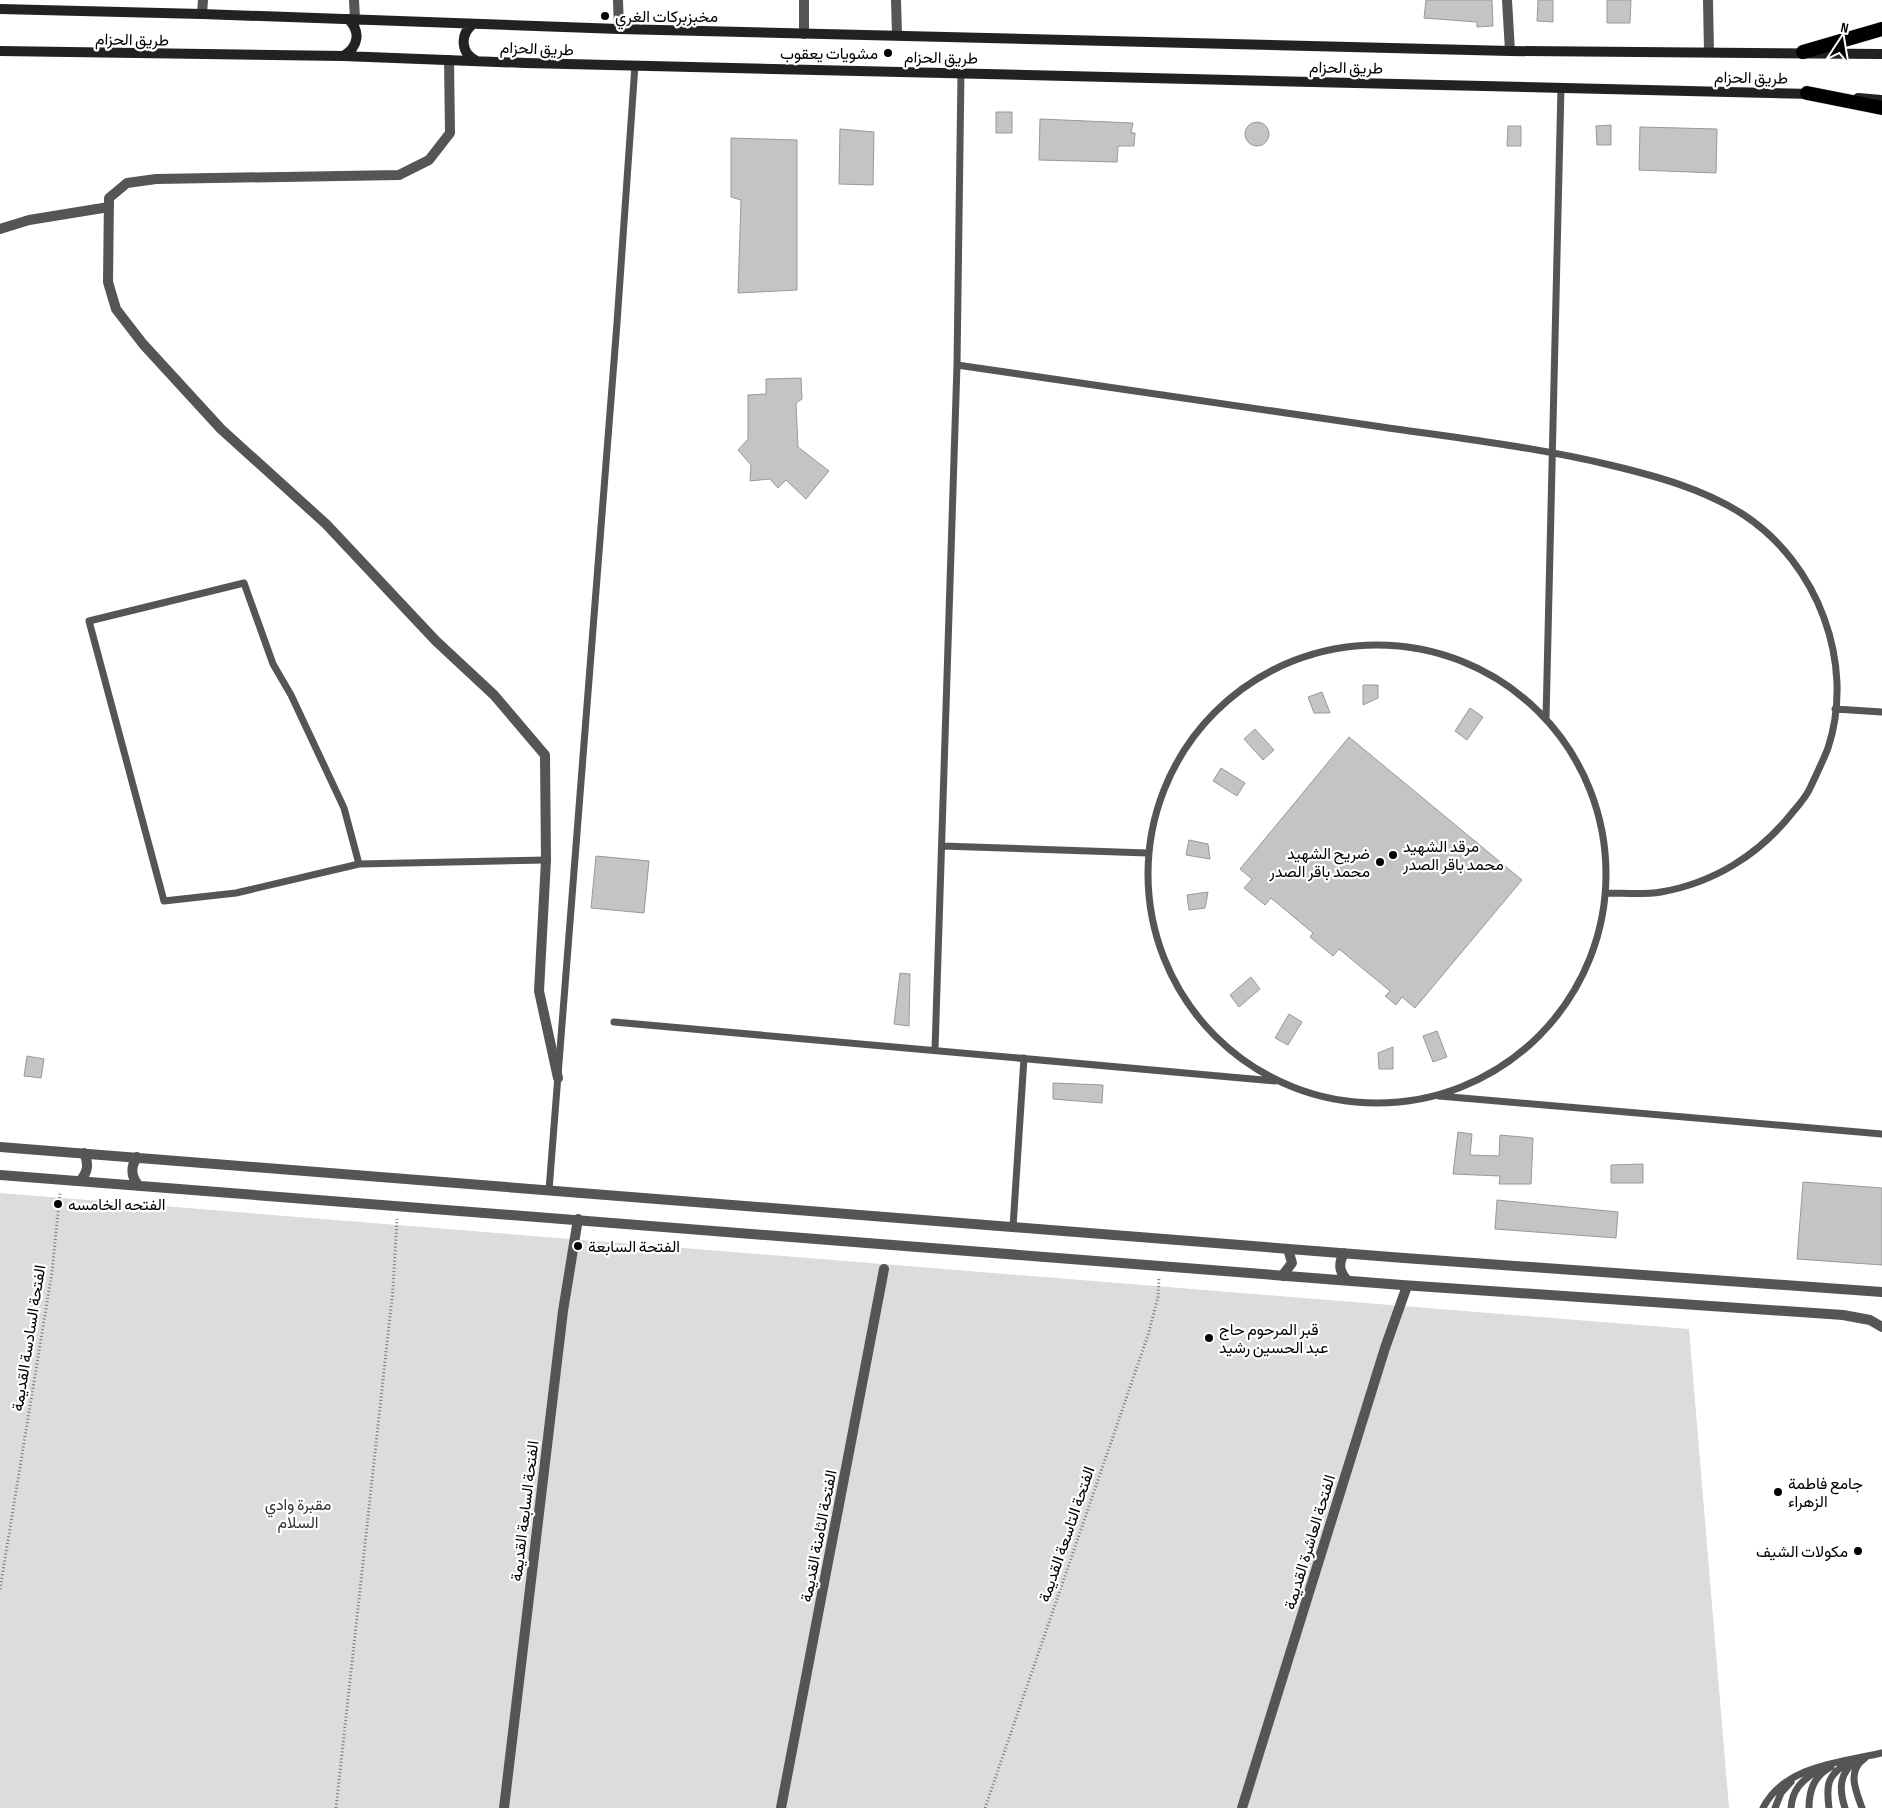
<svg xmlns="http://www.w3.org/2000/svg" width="1882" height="1808" font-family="'Sofia Sans Condensed',Vazirmatn,sans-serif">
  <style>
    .green { fill: #dcdcdc }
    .building { fill: #c4c4c4; stroke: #999 }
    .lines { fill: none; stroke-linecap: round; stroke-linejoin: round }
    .trunk-casing { stroke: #dbdbdb; stroke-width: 15 }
    .path { stroke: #777; stroke-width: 3; stroke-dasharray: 1 2.5; stroke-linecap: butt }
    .service { stroke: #555; stroke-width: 7 }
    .minor { stroke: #555; stroke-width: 10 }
    .tertiary { stroke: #555; stroke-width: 10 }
    .secondary { stroke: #222; stroke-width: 10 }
    .trunk { stroke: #000; stroke-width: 14 }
    .poi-dot { fill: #000; stroke: #fff; stroke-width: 2 }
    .labels { text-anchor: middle; stroke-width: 4.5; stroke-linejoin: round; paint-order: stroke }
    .poi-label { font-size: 16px; fill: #000; stroke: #fff; text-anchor: start }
    .street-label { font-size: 16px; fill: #000; stroke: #fff }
    .park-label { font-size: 16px; fill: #333; stroke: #fff }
  </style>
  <rect width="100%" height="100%" fill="#fff"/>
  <!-- green -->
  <path class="green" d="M0,1193L1689,1329L1729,1808H0Z"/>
  <!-- building -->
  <path class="building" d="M1426,0H1492L1493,26L1477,27V22L1424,18Z
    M1538,0H1553V22L1537,21Z
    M1607,0H1631L1630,23H1607Z
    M996,112H1012V133H996Z
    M1040,119L1133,123L1131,133H1135L1134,146H1118L1117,162L1039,160Z
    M1245 134a12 12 0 1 1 24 0a12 12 0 1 1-24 0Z
    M1611,125V145H1597L1596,126Z
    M1508,126H1521V146H1507Z
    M1640,127L1717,129L1716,173L1639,170Z
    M840,129L874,132L873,185L839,184Z
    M731,138L797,140V290L738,293L741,200L731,197Z
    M801,378L802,399L796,403L798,447L829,471L806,499L786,480L778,488L770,479L750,481L751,465L738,450L748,439V395L766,394V379Z
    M1363,685H1378V698L1363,705Z
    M1322,692L1330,713H1314L1308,697Z
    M1470,708L1483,717L1467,740L1455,731Z
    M1255,729L1274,750L1263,760L1244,739Z
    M1349,737L1522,880L1415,1008L1402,997L1396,1005L1385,996L1390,991L1339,949L1333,956L1310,937L1313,933L1271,898L1265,905L1244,888L1252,879L1240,869Z
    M1221,768L1245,783L1237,796L1213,781Z
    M1189,840L1208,844L1210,859L1186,855Z
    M596,856L649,861L644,913L591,908Z
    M1208,892L1205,908L1189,910L1187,895Z
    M900,973L910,974L909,1026L894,1024Z
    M1251,977L1260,989L1239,1007L1230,995Z
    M1289,1014L1302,1022L1288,1045L1275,1038Z
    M1437,1031L1447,1057L1433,1062L1423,1036Z
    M1393,1047V1069H1379L1378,1053Z
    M27,1056L44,1059L41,1078L24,1076Z
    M1053,1083L1103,1085L1102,1103L1053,1099Z
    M1458,1132L1472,1134L1470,1155L1499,1156L1500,1135L1533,1138L1531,1184H1499L1500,1176L1453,1174Z
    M1643,1164V1183H1611V1165Z
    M1803,1182L1882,1188V1265L1797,1259Z
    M1497,1200L1618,1212L1616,1238L1495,1229Z"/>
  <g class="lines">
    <defs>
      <path id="trunk" d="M1803,52L1882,29
        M1807,93L1882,108"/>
    </defs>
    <!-- trunk casing -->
    <use href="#trunk" class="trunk-casing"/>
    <!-- path -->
    <path class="path" d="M0,1589L52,1272L60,1193
      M336,1808L393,1289L397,1219
      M985,1808L1148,1335L1158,1297L1159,1277"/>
    <!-- service -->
    <path class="service" d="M957,365C1098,385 1240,406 1382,427C1458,438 1535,447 1610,465C1656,476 1704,489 1744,515C1817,563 1856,663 1828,748C1823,761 1817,773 1811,786C1807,796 1799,805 1792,813C1759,855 1713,883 1661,892C1643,895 1624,893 1606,893
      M1148 874a229 229 0 1 1 458 0a229 229 0 1 1-458 0Z
      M1835,709L1882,712
      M1546,719L1561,87
      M942,846L1147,853
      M359,864L344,808L291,695L273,664L244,583L89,621L164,901L236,893L359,864L546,860
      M614,1022L1275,1081
      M935,1050L957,365L961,73
      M1439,1096L1882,1134
      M549,1190L617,323L635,65
      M1013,1227L1024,1058
      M1763,1808C1784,1766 1841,1762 1882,1753
      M1775,1808L1781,1793L1791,1782
      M1791,1808C1792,1790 1802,1780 1817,1771
      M1809,1808C1809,1790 1814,1776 1831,1767
      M1829,1808C1826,1785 1827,1776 1847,1763
      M1845,1808C1839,1790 1839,1774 1855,1761
      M1862,1808C1856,1791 1846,1771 1865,1758"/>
    <!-- minor -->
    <path class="minor" d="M354,0L355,19
      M618,0L619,29
      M804,0V34
      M896,0L897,35
      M1507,0L1510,51
      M1708,0L1709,52
      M202,14L203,0
      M449,60L450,133L429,160L399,175L156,179L127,183L109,198L108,282L116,309L143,344L221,429L326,524L436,641L494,695L545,755L546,860L539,991L558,1078
      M0,229L29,220L109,207
      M504,1808L563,1311L578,1219
      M781,1808L884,1269
      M1242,1808L1385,1348L1407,1286"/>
    <!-- tertiary -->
    <path class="tertiary" d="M0,1147L1404,1258L1882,1292
      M137,1157C130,1168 131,1177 139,1186
      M0,1175L1402,1285L1843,1315L1870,1320L1882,1327
      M80,1181C88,1172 89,1164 84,1153
      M1344,1253C1338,1264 1339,1272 1348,1281
      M1282,1276L1292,1263L1288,1249"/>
    <!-- secondary -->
    <path class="secondary" d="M0,9L202,14L619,29L1510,51L1882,54
      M473,24C459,35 461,54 477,61
      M0,51L343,56L526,63L1813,94
      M343,56C359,47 361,31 348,19
      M1858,98L1882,100"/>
    <!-- trunk -->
    <use href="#trunk" class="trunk"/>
  </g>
  <!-- markers -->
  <g class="poi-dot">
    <circle cx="605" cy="16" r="5"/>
    <circle cx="888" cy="53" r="5"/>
    <circle cx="1393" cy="855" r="5"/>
    <circle cx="1380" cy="862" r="5"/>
    <circle cx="58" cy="1204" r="5"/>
    <circle cx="578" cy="1246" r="5"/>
    <circle cx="1209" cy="1338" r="5"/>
    <circle cx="1778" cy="1492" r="5"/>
    <circle cx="1858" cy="1551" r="5"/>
  </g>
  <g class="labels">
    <!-- poi labels -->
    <g class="poi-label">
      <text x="615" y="22">مخبزبركات الغري</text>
      <text x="878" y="59" text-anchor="end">مشويات يعقوب</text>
      <text x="1403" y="852">مرقد الشهيد<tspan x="1403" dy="18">محمد باقر الصدر</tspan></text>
      <text x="1370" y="859" text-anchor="end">ضريح الشهيد<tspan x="1370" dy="18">محمد باقر الصدر</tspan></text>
      <text x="68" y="1210">الفتحه الخامسه</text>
      <text x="588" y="1252">الفتحة السابعة</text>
      <text x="1219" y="1335">قبر المرحوم حاج<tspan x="1219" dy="18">عبد الحسين رشيد</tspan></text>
      <text x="1788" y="1489">جامع فاطمة<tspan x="1788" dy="18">الزهراء</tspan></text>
      <text x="1848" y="1557" text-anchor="end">مكولات الشيف</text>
    </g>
    <!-- street labels -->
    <g class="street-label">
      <text transform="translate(132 39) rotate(1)" y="6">طريق الحزام</text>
      <text transform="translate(537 48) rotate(2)" y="6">طريق الحزام</text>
      <text transform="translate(941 57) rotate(1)" y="6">طريق الحزام</text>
      <text transform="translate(1346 67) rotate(1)" y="6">طريق الحزام</text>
      <text transform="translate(1751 77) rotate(1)" y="6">طريق الحزام</text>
      <text transform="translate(28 1338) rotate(-81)" y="6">الفتحة السادسة القديمة</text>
      <text transform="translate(524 1511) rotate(-83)" y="6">الفتحة السابعة القديمة</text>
      <text transform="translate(1066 1534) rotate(-71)" y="6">الفتحة التاسعة القديمة</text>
      <text transform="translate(818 1536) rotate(-79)" y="6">الفتحة الثامنة القديمة</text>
      <text transform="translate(1309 1542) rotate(-73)" y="6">الفتحة العاشرة القديمة</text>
    </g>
    <!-- park labels -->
    <g class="park-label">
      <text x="298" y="1510">مقبرة وادي<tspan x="298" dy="18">السلام</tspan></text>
    </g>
  </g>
  <!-- north arrow -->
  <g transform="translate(1842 40) rotate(12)" stroke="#ffffff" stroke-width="4" paint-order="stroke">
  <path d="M0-4L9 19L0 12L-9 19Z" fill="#000000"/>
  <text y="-8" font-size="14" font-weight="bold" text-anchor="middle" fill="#000000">N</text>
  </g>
</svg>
